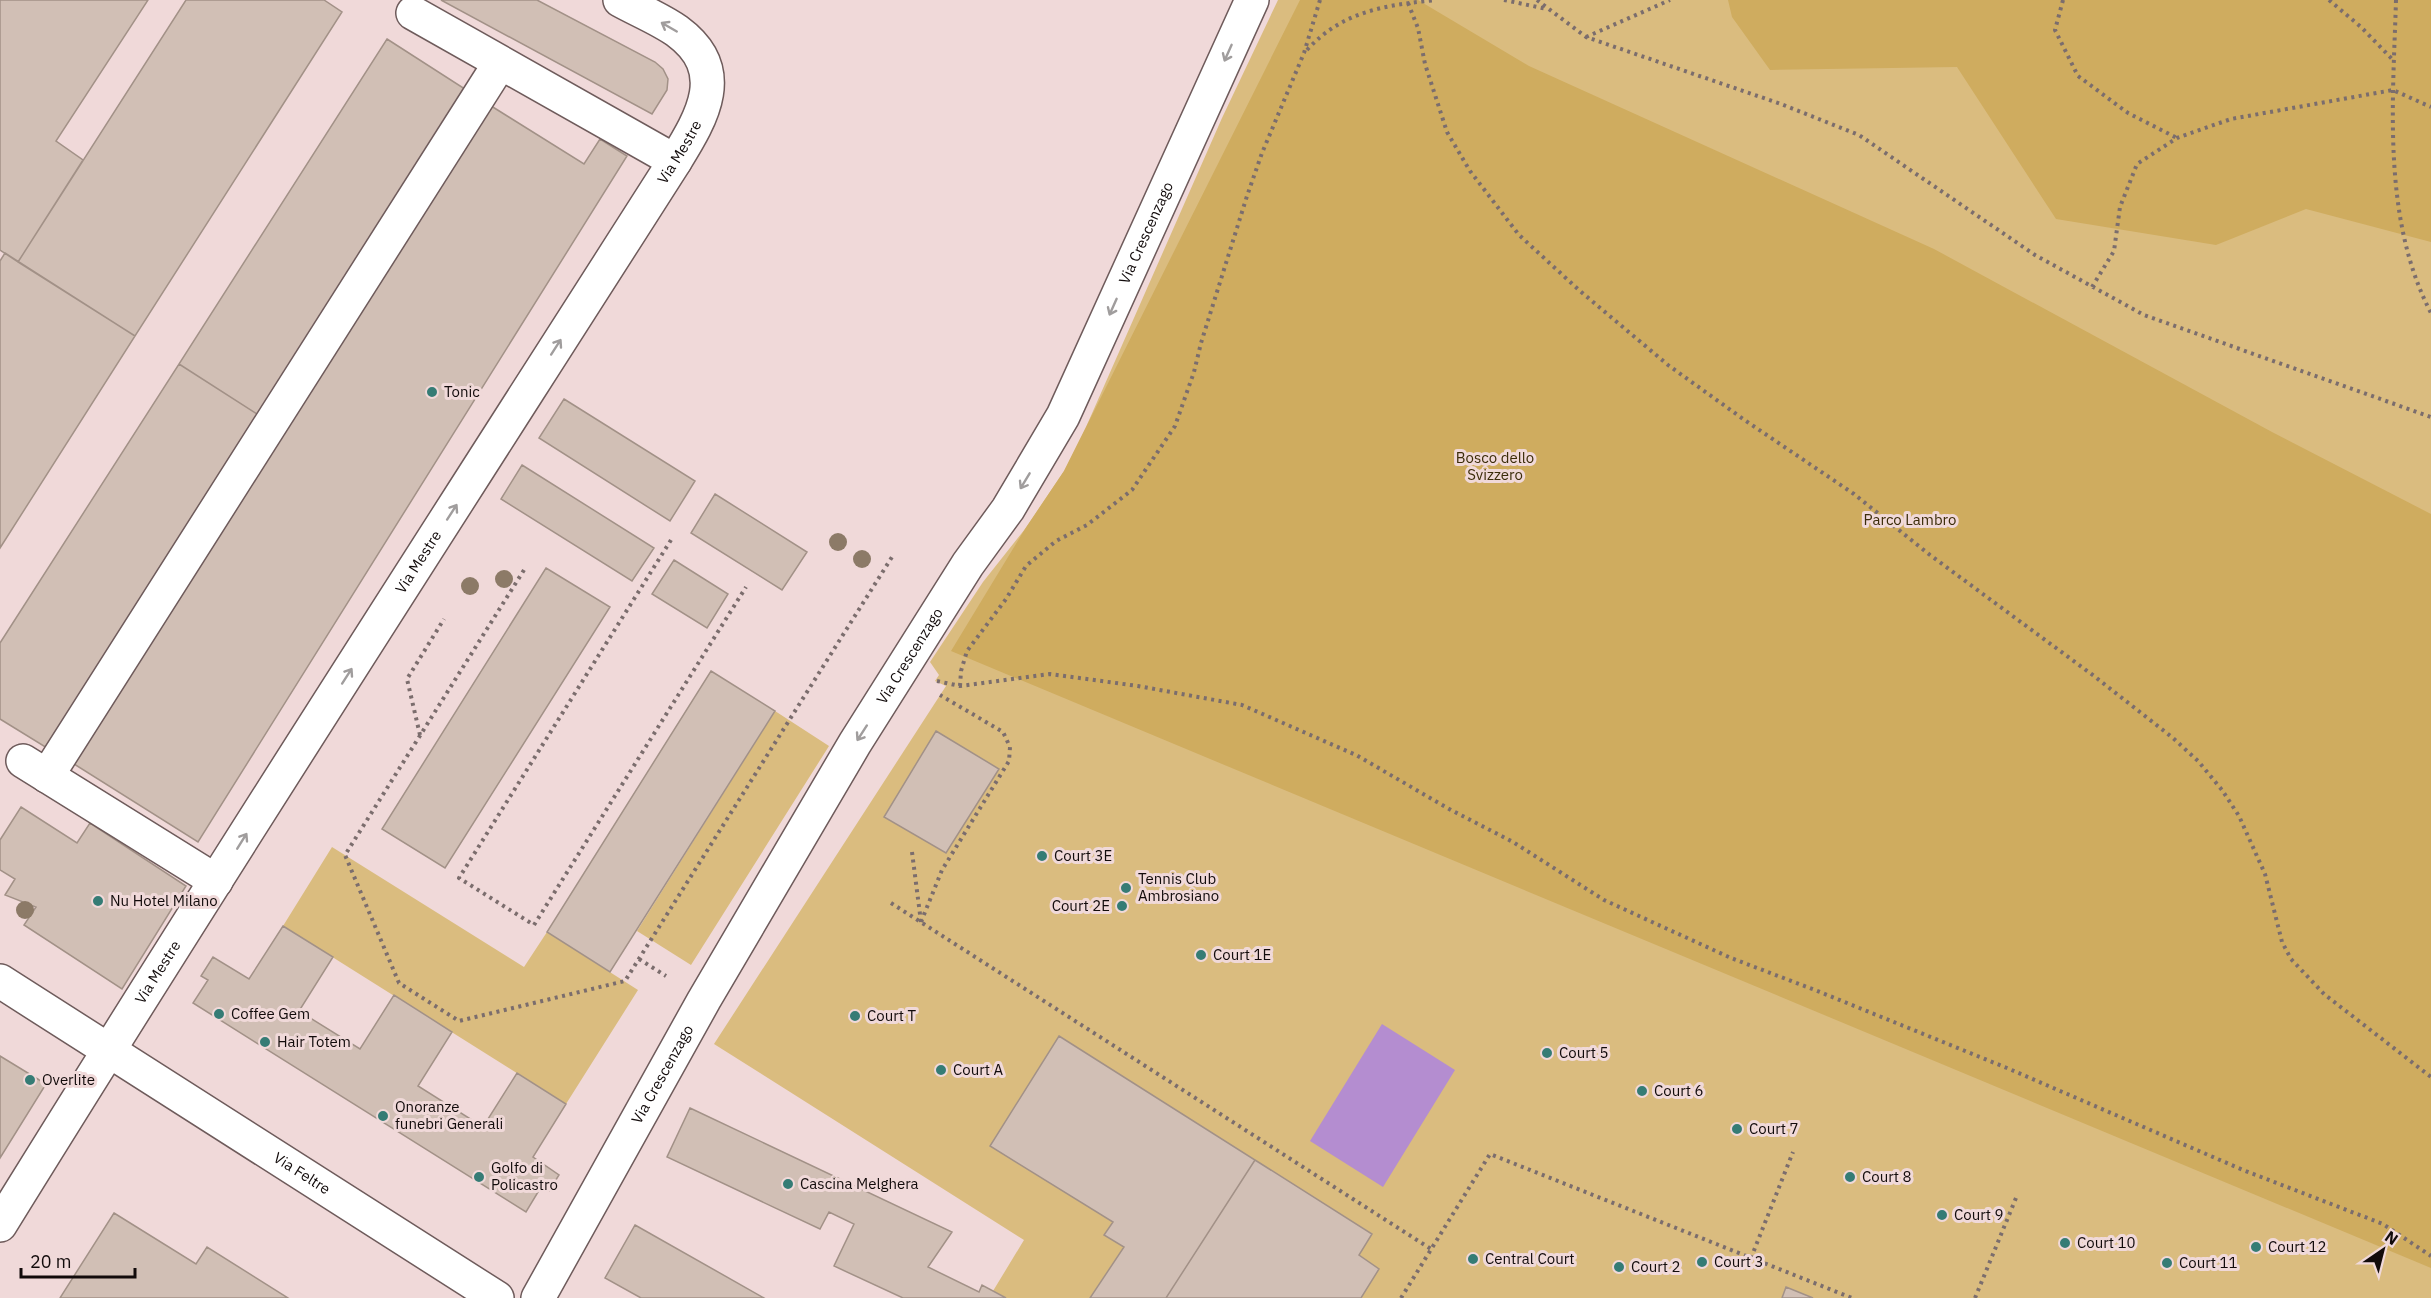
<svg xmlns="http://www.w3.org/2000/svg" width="2431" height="1298" font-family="'IBM Plex Sans',sans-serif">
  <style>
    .green { fill: #dabc7f }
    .forest { fill: #cfac5f }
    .water { fill: #b48dd0 }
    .building { fill: #d1bfb5; stroke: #a29187; stroke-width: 1.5 }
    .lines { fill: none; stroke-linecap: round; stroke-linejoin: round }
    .minor-casing { stroke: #6e5b5b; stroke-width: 36 }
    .path { stroke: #7b6d6d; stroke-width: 4; stroke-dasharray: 3 4.5; stroke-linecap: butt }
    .minor { stroke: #fff; stroke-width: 33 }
    .tree { fill: #8c7a67 }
    .oneway { stroke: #a09d9d }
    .poi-dot { fill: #357c75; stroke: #f0d9d9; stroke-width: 2 }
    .labels { text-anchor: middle; stroke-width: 6; stroke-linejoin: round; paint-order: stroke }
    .street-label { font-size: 15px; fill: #120b0b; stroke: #f0d9d9 }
    .poi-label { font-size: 15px; fill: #120b0b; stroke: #f0d9d9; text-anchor: start }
    .park-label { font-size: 15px; fill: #3b2c09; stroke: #f0d9d9 }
  </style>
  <rect width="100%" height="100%" fill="#f0d9d9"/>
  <!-- green -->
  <path class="green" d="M1278,0H2431V1298H1006L993,1291L1024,1240L714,1044L946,686L935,681L939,675L930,662L983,582L1025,529L1064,471L1086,427L1222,118Z
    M775,711L829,746L691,965L637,931Z
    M332,847L524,967L547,932L638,990L566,1104L283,926Z"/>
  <!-- forest -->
  <path class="forest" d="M1300,0H1418L1529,66L1934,249L2272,432L2431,514V1268L951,651L1025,529L1064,471Z
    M1728,0H2431V242L2306,209L2216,245L2056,219L1957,67L1770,70L1732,17Z"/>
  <!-- water -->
  <path class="water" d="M1382,1024L1455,1070L1383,1187L1310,1141Z"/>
  <!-- building -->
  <path class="building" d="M0,0H148L56,141L83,160L18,262L0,250Z
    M186,0H324L342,12L135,336L18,262Z
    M441,0H537L655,62L663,69L668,79L667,90L652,114Z
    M387,39L468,91L260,416L179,364Z
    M488,104L584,164L600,139L627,156L198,842L74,764Z
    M5,253L135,336L0,548V261Z
    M179,364L260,416L47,748L0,719V643Z
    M564,399L695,481L670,521L539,438Z
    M522,465L654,548L632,581L501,499Z
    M715,494L807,552L782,590L691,533Z
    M674,560L728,594L707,628L652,594Z
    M546,568L610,607L445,868L382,829Z
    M711,671L775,711L610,972L547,932Z
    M936,731L999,769L946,853L884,817Z
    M21,807L77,843L90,823L186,886L122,989L24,925L36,907L5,895L15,879L0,870V840Z
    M283,926L333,957L299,1011L360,1049L394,995L452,1032L418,1086L483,1127L517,1073L566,1104L533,1157L559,1175L549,1191L541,1187L526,1212L193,1003L208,980L201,976L213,957L249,979Z
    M1059,1036L1255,1160L1166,1298H1090L1124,1247L1104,1235L1113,1222L990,1146Z
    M0,1056L46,1084L0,1158Z
    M690,1108L952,1232L928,1267L979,1292L982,1285L1006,1298H903L834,1266L854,1224L829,1212L820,1229L667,1157Z
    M1255,1160L1372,1234L1359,1255L1379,1269L1361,1298H1166Z
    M114,1213L196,1264L207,1247L288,1298H60Z
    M635,1225L764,1298H641L605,1278Z
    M1786,1287L1813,1298H1782Z"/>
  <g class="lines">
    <defs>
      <g id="minor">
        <path d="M413,13L675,161"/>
        <path d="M23,761L216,881"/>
        <path d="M47,776L500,63"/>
        <path id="s1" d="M0,981L497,1298"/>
        <path id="s2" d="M0,1225C221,868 449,515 675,161C703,116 730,70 677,31C660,19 638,10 620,0"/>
        <path id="s3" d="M538,1298L704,1000L855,743L968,564L1008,509L1063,416L1252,0"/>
      </g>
    </defs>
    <!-- minor casing -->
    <use href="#minor" class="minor-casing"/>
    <!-- path -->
    <path class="path" d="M1504,0L1547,9
      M1537,0L1586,37L1781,104L1859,135L2035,255L2144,315L2431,417
      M2063,0L2055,30L2078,76L2128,113L2177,138
      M2329,0L2361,27L2394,61
      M2396,0C2393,103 2382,219 2431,313
      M1408,3L1418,28L1425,64L1447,132L1470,171L1519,235L1580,291L1668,365L1746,421L1854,494L1930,555L2094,676L2173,738L2198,761L2222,790L2239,816L2265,874L2282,942L2291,959L2324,994L2431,1077
      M1586,37L1670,0
      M1307,50C1342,11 1386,5 1436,0
      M2092,287L2114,251L2120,207L2137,164L2177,138L2231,119L2393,90L2431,107
      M671,540L459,878L534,925L746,587
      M524,570L345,855L399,983L459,1021L625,981L892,557
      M937,681L960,686L1050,674L1138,686L1242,705L1356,755L1451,810L1513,842L1604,900L1731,958L1815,990L2007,1068L2243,1170L2383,1224L2431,1256
      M960,686L961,671L967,651L1006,599L1026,566L1056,541L1087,525L1132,490L1175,426L1194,372L1201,343L1247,196L1262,153L1304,53L1320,0
      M420,735L407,679L444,619
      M912,852L921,922
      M891,903L1431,1249
      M921,922L942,870L1009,761L1010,747L1003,732L940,695
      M639,959L666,976
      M1751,1258L1793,1152
      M1401,1298L1490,1154L1852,1298
      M1975,1298L2016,1198"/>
    <!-- minor -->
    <use href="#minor" class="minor"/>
  </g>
  <!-- trees -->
  <g class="tree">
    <circle cx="838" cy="542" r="9"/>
    <circle cx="862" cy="559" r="9"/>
    <circle cx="504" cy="579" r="9"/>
    <circle cx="470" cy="586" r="9"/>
    <circle cx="25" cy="910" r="9"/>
  </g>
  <!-- one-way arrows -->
  <defs><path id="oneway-shaft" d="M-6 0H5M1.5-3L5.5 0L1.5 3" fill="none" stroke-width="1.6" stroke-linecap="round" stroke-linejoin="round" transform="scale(1.5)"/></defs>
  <g class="oneway">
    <use href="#oneway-shaft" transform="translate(669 27) rotate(-150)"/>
    <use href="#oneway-shaft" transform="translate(1228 53) rotate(114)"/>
    <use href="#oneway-shaft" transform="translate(1113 307) rotate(114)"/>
    <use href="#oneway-shaft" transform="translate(556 347) rotate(-57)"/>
    <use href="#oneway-shaft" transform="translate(1025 481) rotate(121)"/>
    <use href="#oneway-shaft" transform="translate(452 512) rotate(-57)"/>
    <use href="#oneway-shaft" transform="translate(347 676) rotate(-57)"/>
    <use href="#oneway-shaft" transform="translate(862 733) rotate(123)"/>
    <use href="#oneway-shaft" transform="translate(242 841) rotate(-58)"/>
  </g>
  <!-- markers -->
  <g class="poi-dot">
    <circle cx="432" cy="392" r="6"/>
    <circle cx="1042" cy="856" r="6"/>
    <circle cx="1126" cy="888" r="6"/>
    <circle cx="98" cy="901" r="6"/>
    <circle cx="1122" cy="906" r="6"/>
    <circle cx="1201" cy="955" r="6"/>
    <circle cx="219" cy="1014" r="6"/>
    <circle cx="855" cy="1016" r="6"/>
    <circle cx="265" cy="1042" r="6"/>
    <circle cx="1547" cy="1053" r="6"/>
    <circle cx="941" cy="1070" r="6"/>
    <circle cx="30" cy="1080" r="6"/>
    <circle cx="1642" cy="1091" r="6"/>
    <circle cx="383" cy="1116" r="6"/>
    <circle cx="1737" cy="1129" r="6"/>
    <circle cx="479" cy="1177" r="6"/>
    <circle cx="1850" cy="1177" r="6"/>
    <circle cx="788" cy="1184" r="6"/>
    <circle cx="1942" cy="1215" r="6"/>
    <circle cx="2065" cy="1243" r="6"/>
    <circle cx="2256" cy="1247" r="6"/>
    <circle cx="1473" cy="1259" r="6"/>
    <circle cx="1702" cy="1262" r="6"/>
    <circle cx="2167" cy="1263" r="6"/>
    <circle cx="1619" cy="1267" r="6"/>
  </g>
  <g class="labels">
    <!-- street labels -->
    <g class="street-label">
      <text dy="5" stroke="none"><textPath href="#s2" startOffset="1270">Via Mestre</textPath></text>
      <text dy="5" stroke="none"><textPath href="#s3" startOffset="1228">Via Crescenzago</textPath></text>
      <text dy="5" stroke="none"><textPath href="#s2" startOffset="784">Via Mestre</textPath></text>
      <text dy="5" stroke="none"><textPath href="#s3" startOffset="742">Via Crescenzago</textPath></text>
      <text dy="5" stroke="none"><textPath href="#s2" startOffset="298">Via Mestre</textPath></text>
      <text dy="5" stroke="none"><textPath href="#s3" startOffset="256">Via Crescenzago</textPath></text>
      <text dy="5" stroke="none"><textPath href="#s1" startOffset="358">Via Feltre</textPath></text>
    </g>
    <!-- poi labels -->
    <g class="poi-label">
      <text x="444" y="397">Tonic</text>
      <text x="1054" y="861">Court 3E</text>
      <text x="1138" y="884">Tennis Club<tspan x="1138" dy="17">Ambrosiano</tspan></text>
      <text x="110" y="906">Nu Hotel Milano</text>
      <text x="1110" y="911" text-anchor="end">Court 2E</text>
      <text x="1213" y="960">Court 1E</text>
      <text x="231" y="1019">Coffee Gem</text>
      <text x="867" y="1021">Court T</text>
      <text x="277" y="1047">Hair Totem</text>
      <text x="1559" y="1058">Court 5</text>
      <text x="953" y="1075">Court A</text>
      <text x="42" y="1085">Overlite</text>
      <text x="1654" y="1096">Court 6</text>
      <text x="395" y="1112">Onoranze<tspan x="395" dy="17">funebri Generali</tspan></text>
      <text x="1749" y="1134">Court 7</text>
      <text x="491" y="1173">Golfo di<tspan x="491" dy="17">Policastro</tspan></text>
      <text x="1862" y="1182">Court 8</text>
      <text x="800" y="1189">Cascina Melghera</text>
      <text x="1954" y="1220">Court 9</text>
      <text x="2077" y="1248">Court 10</text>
      <text x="2268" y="1252">Court 12</text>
      <text x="1485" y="1264">Central Court</text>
      <text x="1714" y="1267">Court 3</text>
      <text x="2179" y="1268">Court 11</text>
      <text x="1631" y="1272">Court 2</text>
    </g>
    <!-- park labels -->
    <g class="park-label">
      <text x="1495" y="463">Bosco dello<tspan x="1495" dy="17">Svizzero</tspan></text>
      <text x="1910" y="525">Parco Lambro</text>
    </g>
  </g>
  <!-- north arrow -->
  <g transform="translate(2383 1250) rotate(35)" stroke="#f0d9d9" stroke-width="4.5" paint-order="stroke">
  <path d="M0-4.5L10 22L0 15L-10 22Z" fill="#120b0b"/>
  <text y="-9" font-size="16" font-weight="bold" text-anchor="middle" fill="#120b0b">N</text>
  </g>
  <!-- scale -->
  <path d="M21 1268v9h114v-9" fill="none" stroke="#120b0b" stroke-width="3"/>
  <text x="30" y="1268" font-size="18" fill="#120b0b" stroke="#f0d9d9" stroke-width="4.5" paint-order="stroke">20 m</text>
</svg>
